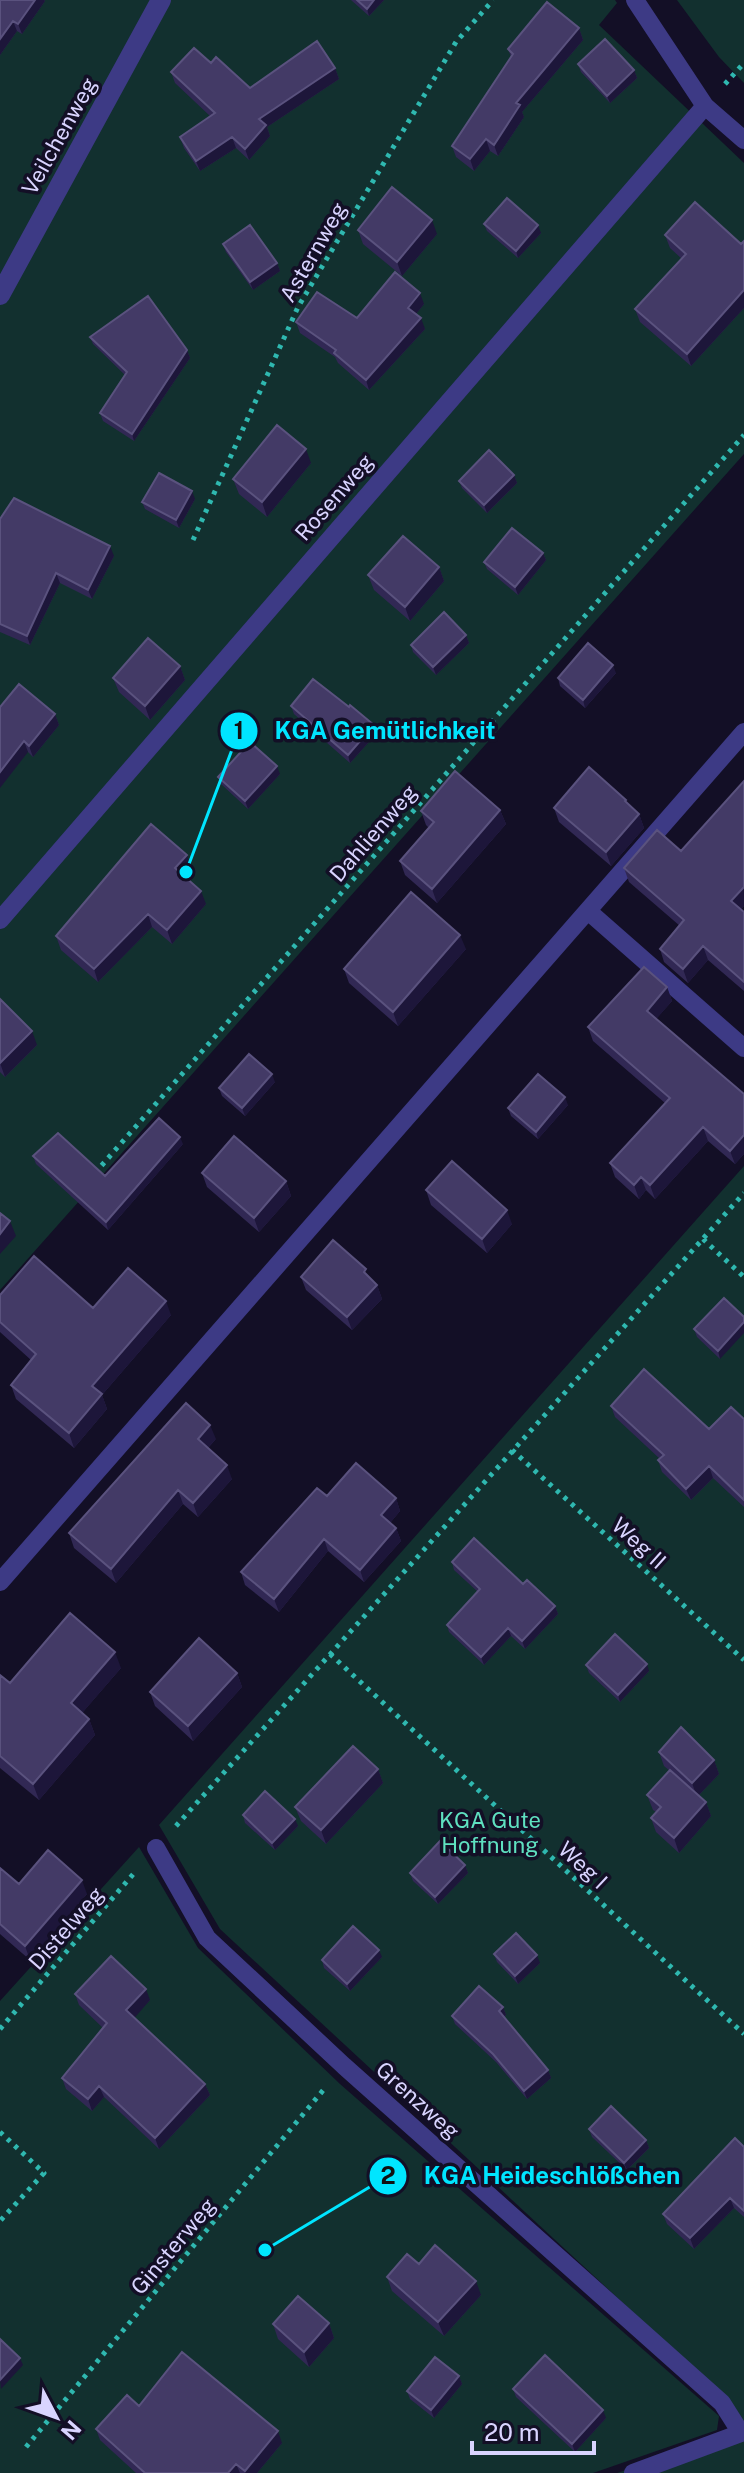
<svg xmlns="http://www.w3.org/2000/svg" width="744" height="2473" font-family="'Public Sans',sans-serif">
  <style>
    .green { fill: #12302f }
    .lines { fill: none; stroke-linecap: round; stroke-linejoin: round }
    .path { stroke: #2fb8b0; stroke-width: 5; stroke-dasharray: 4 6; stroke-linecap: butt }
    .lane { stroke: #3d3a85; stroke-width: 18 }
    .street { stroke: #3d3a85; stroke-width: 20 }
    .wall { fill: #312854 }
    .shaded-wall { fill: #1d163a }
    .building { fill: #433a66; stroke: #5a527e; stroke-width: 2 }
    .labels { text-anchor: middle; stroke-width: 7; stroke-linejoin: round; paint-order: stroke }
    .street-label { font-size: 22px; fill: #d9d4ff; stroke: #130f26 }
    .park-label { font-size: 22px; fill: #5fe0c0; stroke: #130f26 }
    .leader { fill: none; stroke: #00e5ff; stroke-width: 3 }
    .callout-dot { fill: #00e5ff; stroke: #130f26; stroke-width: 3 }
    .mark-label { font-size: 24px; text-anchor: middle; font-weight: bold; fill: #111 }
    .callout-label { font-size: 24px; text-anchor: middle; font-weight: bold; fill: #00e5ff; stroke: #130f26; stroke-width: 7; stroke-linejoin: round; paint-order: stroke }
  </style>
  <rect width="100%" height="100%" fill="#130f26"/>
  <!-- green -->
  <path class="green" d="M0,0H615L617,3L599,25L744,163V454L0,1290Z
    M677,0H744V83L719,57Z
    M744,1166V2428L733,2405L220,1929L159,1825Z
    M139,1847L198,1948L340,2084L719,2416L717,2430L593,2473H0V2001Z
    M744,2431V2473H617Z"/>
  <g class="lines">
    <!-- path -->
    <path class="path" d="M725,84L744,63
      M193,540L298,307L456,42L493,0
      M95,1173L744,435
      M703,1239L744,1277
      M512,1450L744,1660
      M330,1654L744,2034
      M176,1826L744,1193
      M0,2029L135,1872
      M0,2132L44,2173L0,2221
      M26,2447L325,2088"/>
    <!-- lane -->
    <path class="lane" d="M635,0L705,106L744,140
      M588,911L744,1048
      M0,920L705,106
      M0,1582L744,732
      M156,1848L207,1938L344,2066L722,2403L741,2433
      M633,2473L744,2432"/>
    <!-- street -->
    <path class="street" d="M0,295L161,0"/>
  </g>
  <!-- wall -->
  <path class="wall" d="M0,0H44L45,1L22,34L17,31L0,55Z
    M351,0H384L369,16Z
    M579,28L583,40L522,112L524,117L498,156L490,151L474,171L456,157L452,146L511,57L508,49Z
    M211,63L250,88L335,68L339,79L267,127L270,136L249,160L236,148L200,171L184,148L180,137L210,116L175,83L171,72Z
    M578,64L634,70L637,78L610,103L581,72Z
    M484,224L541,233L518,258L487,231Z
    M358,230L437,234L402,276L363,244Z
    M665,235L741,244L744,241V308L691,366L640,322L635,309L682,259L670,248Z
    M223,244L277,263L280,271L253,290L226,252Z
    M424,304L416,314L425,329L369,390L338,363L335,357L300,333L296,322L357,318Z
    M90,337L187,350L190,358L134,441L103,421L100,413L125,375L93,344Z
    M311,463L267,517L239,494L233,479Z
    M514,475L517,483L487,513L462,488L459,481Z
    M195,499L179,528L145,509L142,502Z
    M0,519L114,556L92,599L60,583L30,645L0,632Z
    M543,553L546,560L518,595L487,569L484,562Z
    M439,567L444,581L410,621L374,590L368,575Z
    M466,635L469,643L436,675L413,652L411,645Z
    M180,666L185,680L150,720L119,692L113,678Z
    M616,673L585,708L560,686L558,678Z
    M291,706L374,725L377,733L350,763L294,714Z
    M0,707L55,714L59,725L33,757L28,752Z
    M280,774L248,809L221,784L218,777Z
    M744,781V906L741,909L744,912V991L708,960L688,983L664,962L660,949L680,926L629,882L624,868L681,851Z
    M627,804L639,814L644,828L611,866L559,822L554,808Z
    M500,810L506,824L437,903L405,875L400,861L429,828L426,825L421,811Z
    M191,868L184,877L206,904L172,944L152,927L98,982L61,950L56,936Z
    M466,949L398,1026L349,983L344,969Z
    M667,987L672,1001L656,1019L744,1094V1154L735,1164L708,1141L655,1199L646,1190L639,1199L615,1177L610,1163L665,1103L593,1041L588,1027Z
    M0,999L37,1045L5,1077L0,1072Z
    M275,1082L245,1116L222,1096L219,1088Z
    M568,1105L538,1139L511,1116L508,1108Z
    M183,1144L108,1230L36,1164L33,1156L105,1176Z
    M202,1173L286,1181L291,1196L259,1232L207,1187Z
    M426,1190L512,1224L487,1253L431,1205Z
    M301,1277L377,1285L382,1299L352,1330L306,1290Z
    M0,1295L93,1308L171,1315L102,1395L107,1409L74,1448L16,1399L11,1385L31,1360L0,1332Z
    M724,1298L720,1359L697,1337L694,1329Z
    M611,1406L709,1429L744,1419V1507L713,1478L691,1500L662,1472L658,1460L660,1459L615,1417Z
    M216,1439L208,1448L232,1479L198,1517L183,1504L116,1583L74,1548L69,1533Z
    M327,1496L396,1498L400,1511L390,1523L396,1528L401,1541L364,1582L328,1551L279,1612L245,1585L241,1572Z
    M452,1562L523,1584L555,1606L558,1614L525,1649L511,1636L484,1665L449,1632L447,1625L478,1592L454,1570Z
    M586,1665L649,1671L620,1702L589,1673Z
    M121,1668L82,1713L89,1719L95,1735L39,1800L0,1768V1675L10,1683Z
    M237,1673L242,1687L193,1741L155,1706L150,1692Z
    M659,1752L714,1760L719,1774L699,1795L706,1802L711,1816L679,1853L656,1832L651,1818L656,1812L653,1810L647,1795L670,1771L664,1766Z
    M378,1769L383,1783L326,1844L301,1821L295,1807Z
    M243,1815L298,1826L275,1850L245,1823Z
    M465,1865L468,1873L438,1904L413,1881L410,1873Z
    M0,1868L19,1884L87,1894L30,1960L0,1934Z
    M494,1954L540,1963L518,1984L497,1962Z
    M382,1957L350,1991L324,1968L322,1960Z
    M75,1994L150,2000L134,2017L205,2084L210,2095L159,2149L104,2097L92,2111L66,2089L62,2078L103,2028L79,2005Z
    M503,2007L506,2015L504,2017L548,2070L551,2078L527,2099L496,2062L455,2024L452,2016Z
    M589,2129L646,2140L649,2148L627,2170L592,2137Z
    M744,2147V2217L734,2208L694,2249L667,2224L663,2214Z
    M419,2264L481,2295L444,2336L392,2291L387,2277Z
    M329,2323L334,2338L309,2367L278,2339L273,2324Z
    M459,2376L462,2384L434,2418L410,2399L407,2391Z
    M513,2389L606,2418L575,2452L516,2397Z
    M139,2406L282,2443L257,2473H136L100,2440L96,2429Z"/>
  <!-- shaded-wall -->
  <path class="shaded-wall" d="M35,0H44L45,1L22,34L18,24Z
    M374,0H384L369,16L367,9Z
    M13,21L17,31L0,55V39Z
    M579,28L583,40L522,112L524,117L498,156L494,145L516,103Z
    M335,68L339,79L267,127L270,136L249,160L245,149L259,119Z
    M634,70L637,78L610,103L607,96Z
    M232,137L236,148L200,171L196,161Z
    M486,139L490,151L474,171L470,159Z
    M432,220L437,234L402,276L397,262Z
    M538,225L541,233L518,258L516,251Z
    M277,263L280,271L253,290L250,282Z
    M744,290V308L691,366L687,354Z
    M420,293L424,304L412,319L408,308Z
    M421,318L425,329L369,390L366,380Z
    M187,350L190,358L134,441L132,434Z
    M306,449L311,463L267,517L262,502Z
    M514,475L517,483L487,513L484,505Z
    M192,491L195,499L179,528L176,520Z
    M110,546L114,556L92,599L88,590Z
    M543,553L546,560L518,595L515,587Z
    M439,567L444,581L410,621L405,607Z
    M56,573L60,583L30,645L27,636Z
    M466,635L469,643L436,675L433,667Z
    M613,665L616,673L585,708L583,700Z
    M180,666L185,680L150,720L145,706Z
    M55,714L59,725L33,757L29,746Z
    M374,725L377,733L350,763L348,755Z
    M24,741L28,752L0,788V772Z
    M277,766L280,774L248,809L245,801Z
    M500,810L506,824L437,903L432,889Z
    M639,814L644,828L611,866L606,852Z
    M187,855L191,868L180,882L175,868Z
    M744,887V906L736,915L731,901Z
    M201,891L206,904L172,944L167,930Z
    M148,914L152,927L98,982L94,969Z
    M460,935L466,949L398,1026L393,1012Z
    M703,946L708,960L688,983L683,969Z
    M667,987L672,1001L651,1025L647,1011Z
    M32,1031L37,1045L5,1077L0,1063Z
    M272,1074L275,1082L245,1116L242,1108Z
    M565,1097L568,1105L538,1139L536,1132Z
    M703,1127L708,1141L655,1199L650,1185Z
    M744,1135V1154L735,1164L730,1151Z
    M180,1137L183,1144L108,1230L106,1222Z
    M641,1177L646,1190L639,1199L634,1185Z
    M286,1181L291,1196L259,1232L254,1218Z
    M507,1210L512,1224L487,1253L482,1239Z
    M10,1221L16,1236L0,1254V1234Z
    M377,1285L382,1299L352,1330L347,1317Z
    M166,1301L171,1315L102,1395L107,1409L74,1448L69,1433L92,1386Z
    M744,1322V1333L720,1359L718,1351Z
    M210,1425L216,1439L203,1453L198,1439Z
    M227,1465L232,1479L198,1517L193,1503Z
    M709,1466L713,1478L691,1500L686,1489Z
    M178,1490L183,1504L116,1583L111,1569Z
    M396,1498L400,1511L386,1528L381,1515Z
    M396,1528L401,1541L364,1582L360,1570Z
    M324,1539L328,1551L279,1612L274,1599Z
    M555,1606L558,1614L525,1649L522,1641Z
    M508,1628L511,1636L484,1665L481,1657Z
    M115,1652L121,1668L77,1719L71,1703Z
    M647,1664L649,1671L620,1702L618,1695Z
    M237,1673L242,1687L193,1741L188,1726Z
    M89,1719L95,1735L39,1800L33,1784Z
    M714,1760L719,1774L697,1797L692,1783Z
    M378,1769L383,1783L326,1844L321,1830Z
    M706,1802L711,1816L679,1853L674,1838Z
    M295,1819L298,1826L275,1850L272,1843Z
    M465,1865L468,1873L438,1904L435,1897Z
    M82,1880L87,1894L30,1960L25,1946Z
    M379,1950L382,1957L350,1991L347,1984Z
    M537,1955L540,1963L518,1984L515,1976Z
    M146,1989L150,2000L131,2022L126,2010Z
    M503,2007L506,2015L502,2019L499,2011Z
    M548,2070L551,2078L527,2099L524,2091Z
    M205,2084L210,2095L159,2149L155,2138Z
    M99,2086L104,2097L92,2111L88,2099Z
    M646,2140L649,2148L627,2170L624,2163Z
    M730,2198L734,2208L694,2249L690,2238Z
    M476,2281L481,2295L444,2336L438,2322Z
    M329,2323L334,2338L309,2367L304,2352Z
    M20,2358L23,2365L1,2389L0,2380Z
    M459,2376L462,2384L434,2418L431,2410Z
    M603,2410L606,2418L575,2452L572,2444Z
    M278,2431L282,2443L257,2473H245V2471Z
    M236,2464L240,2473H228Z"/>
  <!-- building -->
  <path class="building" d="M0,0H35L18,24L13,21L0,39Z
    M357,0H374L367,9Z
    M547,2L579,28L516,103L520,105L494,145L486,139L470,159L452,146L513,54L508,49Z
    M605,39L634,70L607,96L578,64Z
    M317,41L335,68L259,119L266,125L245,149L232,137L196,161L180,137L215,113L171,72L194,48L211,63L216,57L250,88Z
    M392,187L432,220L397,262L358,230Z
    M507,198L538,225L516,251L484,224Z
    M695,202L741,244L744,241V290L687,354L635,309L686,254L665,235Z
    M250,225L277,263L250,282L223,244Z
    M395,272L420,293L408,308L421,318L366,380L334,353L336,350L296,322L317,292L357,318Z
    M148,296L187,350L132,434L100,413L127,372L90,337Z
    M277,425L306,449L262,502L233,479Z
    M489,450L514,475L484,505L459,481Z
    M159,473L192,491L176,520L142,502Z
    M14,498L110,546L88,590L56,573L27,636L0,624V519Z
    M512,528L543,553L515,587L484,562Z
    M403,536L439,567L405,607L368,575Z
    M444,612L466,635L433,667L411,645Z
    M148,638L180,666L145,706L113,678Z
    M588,643L613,665L583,700L558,678Z
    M313,679L349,707L350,705L374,725L348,755L291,706Z
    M19,684L55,714L29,746L24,741L0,772V707Z
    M250,742L277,766L245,801L218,777Z
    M589,767L626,800L625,801L639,814L606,852L554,808Z
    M455,771L500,810L432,889L400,861L434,822L421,811Z
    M744,781V887L731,901L744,912V982L703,946L683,969L660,949L684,920L624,868L657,830L681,851Z
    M151,824L187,855L175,868L201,891L167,930L148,914L94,969L56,936Z
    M411,892L460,935L393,1012L344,969Z
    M644,967L667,987L647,1011L744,1094V1135L730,1151L703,1127L650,1185L641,1177L634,1185L610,1163L670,1098L588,1027Z
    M0,999L32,1031L0,1063Z
    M249,1054L272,1074L242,1108L219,1088Z
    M538,1074L565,1097L536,1132L508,1108Z
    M159,1118L180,1137L106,1222L33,1156L58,1133L105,1176Z
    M234,1136L286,1181L254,1218L202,1173Z
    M452,1161L507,1210L482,1239L426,1190Z
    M0,1213L10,1221L0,1234Z
    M333,1240L366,1269L364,1272L377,1285L347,1317L301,1277Z
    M34,1256L93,1308L128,1268L166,1301L92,1386L102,1394L69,1433L11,1385L36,1354L0,1322V1295Z
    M724,1298L744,1317V1322L718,1351L694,1329Z
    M644,1369L709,1429L731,1407L744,1419V1500L709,1466L686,1489L658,1460L664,1455L611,1406Z
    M186,1403L210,1425L198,1439L227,1465L193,1503L178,1490L111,1569L69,1533Z
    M356,1463L396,1498L381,1515L396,1528L360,1570L324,1539L274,1599L241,1572L317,1488L327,1496Z
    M474,1538L523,1584L527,1580L555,1606L522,1641L508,1628L481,1657L447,1625L480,1589L452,1562Z
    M70,1613L115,1652L71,1703L89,1719L33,1784L0,1756V1675L10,1683Z
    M615,1634L647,1664L618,1695L586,1665Z
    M199,1638L237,1673L188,1726L150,1692Z
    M681,1727L714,1760L692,1783L659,1752Z
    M353,1746L378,1769L321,1830L295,1807Z
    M670,1770L706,1802L674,1838L651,1818L661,1807L647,1795Z
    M265,1791L295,1819L272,1843L243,1815Z
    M440,1841L465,1865L435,1897L410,1873Z
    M48,1850L82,1880L25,1946L0,1924V1868L19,1884Z
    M353,1926L379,1950L347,1984L322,1960Z
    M516,1933L537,1955L515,1976L494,1954Z
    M111,1956L146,1989L126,2010L205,2084L155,2138L99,2086L88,2099L62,2078L107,2023L75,1994Z
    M479,1986L503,2007L499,2011L548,2070L524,2091L493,2054L452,2016Z
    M611,2106L646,2140L624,2163L589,2129Z
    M735,2138L744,2147V2211L730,2198L690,2238L663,2214Z
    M435,2245L476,2281L438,2322L387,2277L407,2254L419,2264Z
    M298,2296L329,2323L304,2352L273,2324Z
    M0,2339L20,2358L0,2380Z
    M182,2352L278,2431L245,2471L236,2464L228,2473H145L96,2429L127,2395L139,2406Z
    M545,2355L603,2410L572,2444L513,2389Z
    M435,2357L459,2376L431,2410L407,2391Z"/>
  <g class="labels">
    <!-- street labels -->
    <g class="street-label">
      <text transform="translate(59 136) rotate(-61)" y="8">Veilchenweg</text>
      <text transform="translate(313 252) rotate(-60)" y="8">Asternweg</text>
      <text transform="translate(334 497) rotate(-49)" y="8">Rosenweg</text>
      <text transform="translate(373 833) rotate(-49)" y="8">Dahlienweg</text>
      <text transform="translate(639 1543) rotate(42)" y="8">Weg II</text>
      <text transform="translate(583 1865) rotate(43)" y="8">Weg I</text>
      <text transform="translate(66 1928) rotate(-49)" y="8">Distelweg</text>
      <text transform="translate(418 2100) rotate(42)" y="8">Grenzweg</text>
      <text transform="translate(173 2246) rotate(-50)" y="8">Ginsterweg</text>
    </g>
    <!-- park labels -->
    <g class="park-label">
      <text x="490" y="1828">KGA Gute<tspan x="490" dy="25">Hoffnung</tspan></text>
    </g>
  </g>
  <!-- callouts -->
  <path class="leader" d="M186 872L239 731M265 2250L388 2176"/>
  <g class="callout-dot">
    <circle cx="186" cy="872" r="8"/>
    <circle cx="265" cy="2250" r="8"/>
    <circle cx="239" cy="731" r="20"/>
    <circle cx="388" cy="2176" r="20"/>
  </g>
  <g class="mark-label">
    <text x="239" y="739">1</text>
    <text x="388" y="2184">2</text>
  </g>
  <g class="callout-label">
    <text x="385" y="739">KGA Gemütlichkeit</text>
    <text x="552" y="2184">KGA Heideschlößchen</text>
  </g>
  <!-- north arrow -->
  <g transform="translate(56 2417) rotate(131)" stroke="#130f26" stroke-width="6" paint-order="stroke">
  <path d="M0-6L14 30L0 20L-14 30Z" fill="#d9d4ff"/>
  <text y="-12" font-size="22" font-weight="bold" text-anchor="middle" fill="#d9d4ff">N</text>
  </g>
  <!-- scale -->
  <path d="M472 2441v12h122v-12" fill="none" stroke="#d9d4ff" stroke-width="4"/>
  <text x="484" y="2441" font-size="24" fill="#d9d4ff" stroke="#130f26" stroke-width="6" paint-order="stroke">20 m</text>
</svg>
